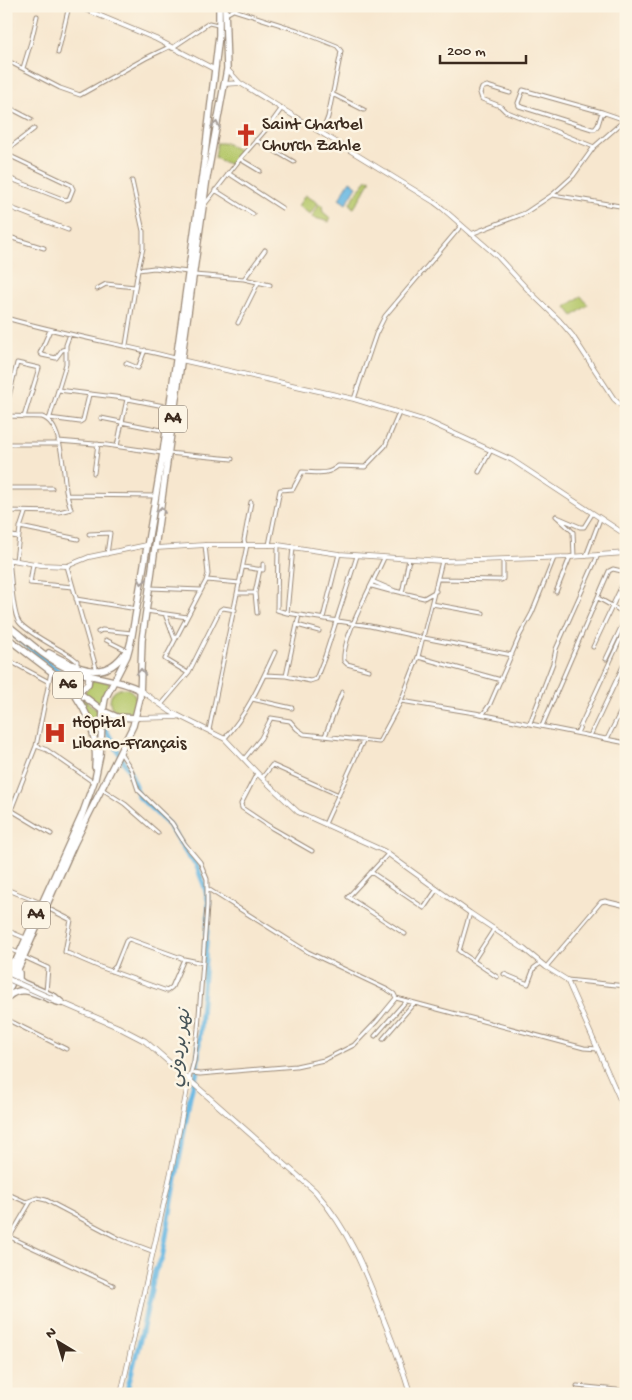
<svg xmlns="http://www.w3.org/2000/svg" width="632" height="1400" font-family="'Gochi Hand','Playpen Sans Arabic',sans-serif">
<rect width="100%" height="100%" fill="#fcf5e5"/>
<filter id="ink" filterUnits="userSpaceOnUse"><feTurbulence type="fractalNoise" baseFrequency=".02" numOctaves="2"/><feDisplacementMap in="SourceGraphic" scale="10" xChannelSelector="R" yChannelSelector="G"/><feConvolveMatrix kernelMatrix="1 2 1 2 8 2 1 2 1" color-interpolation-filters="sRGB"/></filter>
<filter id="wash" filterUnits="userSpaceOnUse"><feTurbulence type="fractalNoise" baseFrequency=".0096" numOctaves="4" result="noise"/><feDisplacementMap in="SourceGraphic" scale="20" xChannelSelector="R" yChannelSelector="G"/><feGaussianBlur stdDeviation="1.12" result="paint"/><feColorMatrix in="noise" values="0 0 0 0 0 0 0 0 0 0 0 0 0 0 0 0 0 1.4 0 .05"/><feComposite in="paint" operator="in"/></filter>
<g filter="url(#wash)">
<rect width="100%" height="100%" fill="#f7e7cf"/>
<path fill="#b5c86b" stroke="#787944" d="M217 143H226L240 151 231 165 215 158Z
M370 179V182L354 208 352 207 350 203 361 187H362L366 180Z
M305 195 318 203 310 214 298 206Z
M319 204 322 205 323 212 330 218 329 222 312 217Z
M581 296 588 305 573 316 566 307Z
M92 678 110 683 103 696 101 707 84 693 91 684Z
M110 701a13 13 0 1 1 26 0a13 13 0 1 1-26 0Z
M77 694 100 712 99 756 95 727Z"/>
<path fill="#68b8e3" stroke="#527180" d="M350 181 357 186 346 204 339 199Z"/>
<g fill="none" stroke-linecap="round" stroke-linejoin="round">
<path stroke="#68b8e3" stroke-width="5" d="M6 629 80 688
M106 730 131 774 139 797 168 824 188 856 196 864 204 885 209 903 197 1072 190 1096 165 1242 162 1258 155 1271 142 1332 126 1394"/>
</g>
</g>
<g filter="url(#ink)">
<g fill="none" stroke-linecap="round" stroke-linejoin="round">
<defs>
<path id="minor" d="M234 10 297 30 337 46 341 51 340 57 328 117 322 133
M226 14 240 6
M172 48 209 23 218 25
M58 53 69 6
M6 60 60 88 80 95 146 58 169 47
M23 68 31 42 37 16
M523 90 602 112 598 125 595 129H592L519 106 518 103Z
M510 93 487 86 482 88 480 93 482 99 500 106 505 111 594 147
M332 94 364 110
M6 106 31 119
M602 112 625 120
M256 140 294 162
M6 152 12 146 34 129
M6 154 71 185 73 189 69 199 65 200 6 177
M240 159 260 171
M228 173 282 208
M132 181 143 231V248L138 270
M215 190 253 214
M553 195 626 207
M205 204 240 159 269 126 282 108
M6 206 68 230
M471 234 525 213 552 195 573 176 594 147 626 119
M6 236 44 248
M194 275 244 279 270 285
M244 279 265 250
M97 289 106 284 135 287
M6 318C62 334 119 344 175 358
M238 323 258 283
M50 330 40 353 42 355 56 358 62 350 66 349
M126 345 138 270 154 268 188 272
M126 363 138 368 145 350
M58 390 123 398 169 407
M354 399 376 334 385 316 461 226
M6 409 17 363 39 368 24 417
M6 416 42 417C63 423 63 472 66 490 67 496 69 503 71 509L59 512 6 511
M49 418 80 422 83 420 89 395
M101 418 166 431
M49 420 66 364V345L70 334
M58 441 107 445 162 453
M6 444H59
M117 446 127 399
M168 453 232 459
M479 472 491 450
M94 473 98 444
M6 488H52
M67 495 156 496
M556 516 573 532 574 557
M557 517 580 527H584L592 514
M20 527 78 539
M89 534 110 533 107 554
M6 535 18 537
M245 544 244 540 251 502
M269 545 280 490 293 489 302 472C316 472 327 476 338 466L365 467 385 446 399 413
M278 545 277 610 287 613
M293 547 287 613 370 626 424 638 512 655
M586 556 600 519
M9 559C11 573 12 612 19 622 27 633 60 649 72 657L77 661V666
M16 560 20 528 25 513
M33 564 30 583 73 587
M67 566 97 671
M243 567 263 570V564
M439 579 501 580 503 579V560
M207 580 240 583
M374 582 395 591 424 598 436 591
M372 586 390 591H395
M150 588 201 590
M556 592 570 557
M238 593H255
M402 593 409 559
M617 596 626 600
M598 598 626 614
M76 599 137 609
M432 604 483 613
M146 611 187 617
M257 613 255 593 260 569
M165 614 175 640 165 659 188 673
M323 618 339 554
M297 625 319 631
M98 632 102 630 132 633
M106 640 126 650
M175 640 206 581 208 574 205 545
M593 647 626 577
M418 657 501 680
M6 659 49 682
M606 659 626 617
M369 670 347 664 344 661C341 639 374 581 384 558
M265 675 286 676 310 681 316 679 325 656 357 556
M286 676 299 615
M252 699 292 708
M401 701 475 713 626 743
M161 705 189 672 220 610 223 608 235 610
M483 714 490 704 520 635 532 613 554 558
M530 723 553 663 556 649 598 555
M542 726 609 571 613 569 626 572
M209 730 247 545
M577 733 626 627
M325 736 342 692
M590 736 626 660
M225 738C247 714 261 682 275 652
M607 739 626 701
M36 746 47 750 93 782
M120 752 131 769 138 790 172 823 185 844 200 862 207 879V906L198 1029 194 1061 189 1079
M244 759 261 738 271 718 290 721 297 729 304 734 379 742 401 701 418 657 442 561
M257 773 241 804 242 808 272 828 312 851
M262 778 272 765 339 795
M102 789 125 804 158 833
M6 807 51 834
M6 823 36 746 51 672
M325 824 363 741
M388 854 348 897 405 934
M371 872 424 908 437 889
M6 889 41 903
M208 889 308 952 388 990 394 994 396 998 584 1048 598 1049
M45 907 71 920 65 952 100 967 167 991 172 987 184 959
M470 913 459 951 497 977
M6 930 25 938
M6 948 19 953
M24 957 48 968 46 992
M474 960 494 929
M546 967 601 902 605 901 626 906
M111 971 116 966 126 941 129 939 184 959 203 963
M504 974 528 984 534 968 541 963
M567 980 626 986
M6 1019 66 1049
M375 1036 406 1001
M383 1039 414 1003
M192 1073 200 1074 296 1066 324 1060 354 1045 377 1021 396 998
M6 1193 26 1202 37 1198 46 1200 120 1239 152 1251
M31 1201 11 1235 12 1238 113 1285
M6 1245 11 1237
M577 1386 626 1391
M6 1390 14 1394"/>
<path id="tertiary" d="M77 6 156 39 214 69
M227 69 240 83 434 202 442 208 497 256 529 291 559 320 572 335 614 399 626 410
M224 84 240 83
M181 360 354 399 429 422 512 460 626 535
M156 548 205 545H278L339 554 442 561 570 557 626 553
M6 559 41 565 67 566 89 557 147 545
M140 690 171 712 225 739 262 778 298 812 384 851 470 913 524 949 546 967 567 980 626 1113
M136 718 177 717
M121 1394 172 1167 189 1079"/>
<path id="secondary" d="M6 19 9 6
M60 1002 118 1027 145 1041 315 1191C350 1232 364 1268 383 1318 393 1343 403 1368 410 1394"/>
<path id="trunk" d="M6 624C25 638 48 661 69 669 92 679 118 678 140 690
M6 637 103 711 117 717 136 718
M49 653C77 668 105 684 126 651
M70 688C89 713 98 736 95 767
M79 692 88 684 89 676
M6 969 13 961
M19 973V980L23 983 55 997 62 1003
M6 983 82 815 95 779 100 755 103 711 105 699 127 656 131 641 163 453 204 162 219 35V6
M6 996 74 844 133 726 140 698 142 640 207 178 227 69 225 6
M8 997C24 981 43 1000 62 1003"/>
</defs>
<use href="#minor" stroke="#998876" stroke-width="5"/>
<use href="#tertiary" stroke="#998876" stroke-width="5.5"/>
<use href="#secondary" stroke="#998876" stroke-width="6"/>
<use href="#trunk" stroke="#998876" stroke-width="8"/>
<use href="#minor" stroke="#fff" stroke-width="3"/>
<use href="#tertiary" stroke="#fff" stroke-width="4"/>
<use href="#secondary" stroke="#fff" stroke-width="4.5"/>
<use href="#trunk" stroke="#fff" stroke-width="5.5"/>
<defs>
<path id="secondary-bridge" d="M6 978 53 999"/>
</defs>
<use href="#secondary-bridge" stroke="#998876" stroke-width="6" stroke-linecap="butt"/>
<use href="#secondary-bridge" stroke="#fff" stroke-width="4.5"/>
</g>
<defs><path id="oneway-chevron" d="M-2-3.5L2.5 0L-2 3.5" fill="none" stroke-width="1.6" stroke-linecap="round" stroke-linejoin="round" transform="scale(1.25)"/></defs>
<g stroke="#a79f9a">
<use href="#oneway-chevron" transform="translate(216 125) rotate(-79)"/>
<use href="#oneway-chevron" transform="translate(161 510) rotate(-83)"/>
<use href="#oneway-chevron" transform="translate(142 581) rotate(100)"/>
<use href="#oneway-chevron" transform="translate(141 672) rotate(-89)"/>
</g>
</g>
<defs>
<symbol id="church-bare" viewBox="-9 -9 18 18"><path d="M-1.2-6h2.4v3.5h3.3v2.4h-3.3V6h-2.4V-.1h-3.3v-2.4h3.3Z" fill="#c8321e" stroke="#fcf5e5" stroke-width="2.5" paint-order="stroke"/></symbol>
<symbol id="hospital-bare" viewBox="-9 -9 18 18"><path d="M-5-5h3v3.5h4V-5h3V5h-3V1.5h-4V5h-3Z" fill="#c8321e" stroke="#fcf5e5" stroke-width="2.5" paint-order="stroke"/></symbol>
</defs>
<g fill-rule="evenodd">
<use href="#church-bare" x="230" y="119" width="32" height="32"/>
<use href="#hospital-bare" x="39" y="717" width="32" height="32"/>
</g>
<g text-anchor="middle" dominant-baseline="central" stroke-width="5" stroke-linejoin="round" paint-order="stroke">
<g fill="#fcf5e5" stroke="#75675a" stroke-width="1">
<rect x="159" y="405.5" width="28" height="27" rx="4"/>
<rect x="53" y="671.5" width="30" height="27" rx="4"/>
<rect x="22" y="901.5" width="28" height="27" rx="4"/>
</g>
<g font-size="16" font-weight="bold" fill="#3b2a1e">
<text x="173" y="419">A4</text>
<text x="68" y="685">A6</text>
<text x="36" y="915">A4</text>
</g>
<g font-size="18" fill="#3b2a1e" stroke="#fcf5e5" text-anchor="start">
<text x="262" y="125">Saint Charbel<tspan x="262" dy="21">Church Zahle</tspan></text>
<text x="72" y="723">Hôpital<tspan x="72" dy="21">Libano-Français</tspan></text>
</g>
<g font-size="19" font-style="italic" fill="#485559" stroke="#fcf5e5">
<text transform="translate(181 1048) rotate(-82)">نهر بردوني</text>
</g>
</g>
<rect width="632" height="1400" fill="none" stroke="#fcf5e5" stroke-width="25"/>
<g transform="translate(58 1342) rotate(322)" stroke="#fcf5e5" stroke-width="4" paint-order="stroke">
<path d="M0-4L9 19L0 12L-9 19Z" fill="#3b2a1e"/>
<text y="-8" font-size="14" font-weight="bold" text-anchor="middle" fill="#3b2a1e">N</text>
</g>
<path d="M440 55v8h86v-8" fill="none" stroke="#3b2a1e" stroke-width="2.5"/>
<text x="447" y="55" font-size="15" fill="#3b2a1e" stroke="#fcf5e5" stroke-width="4" paint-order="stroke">200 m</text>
</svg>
